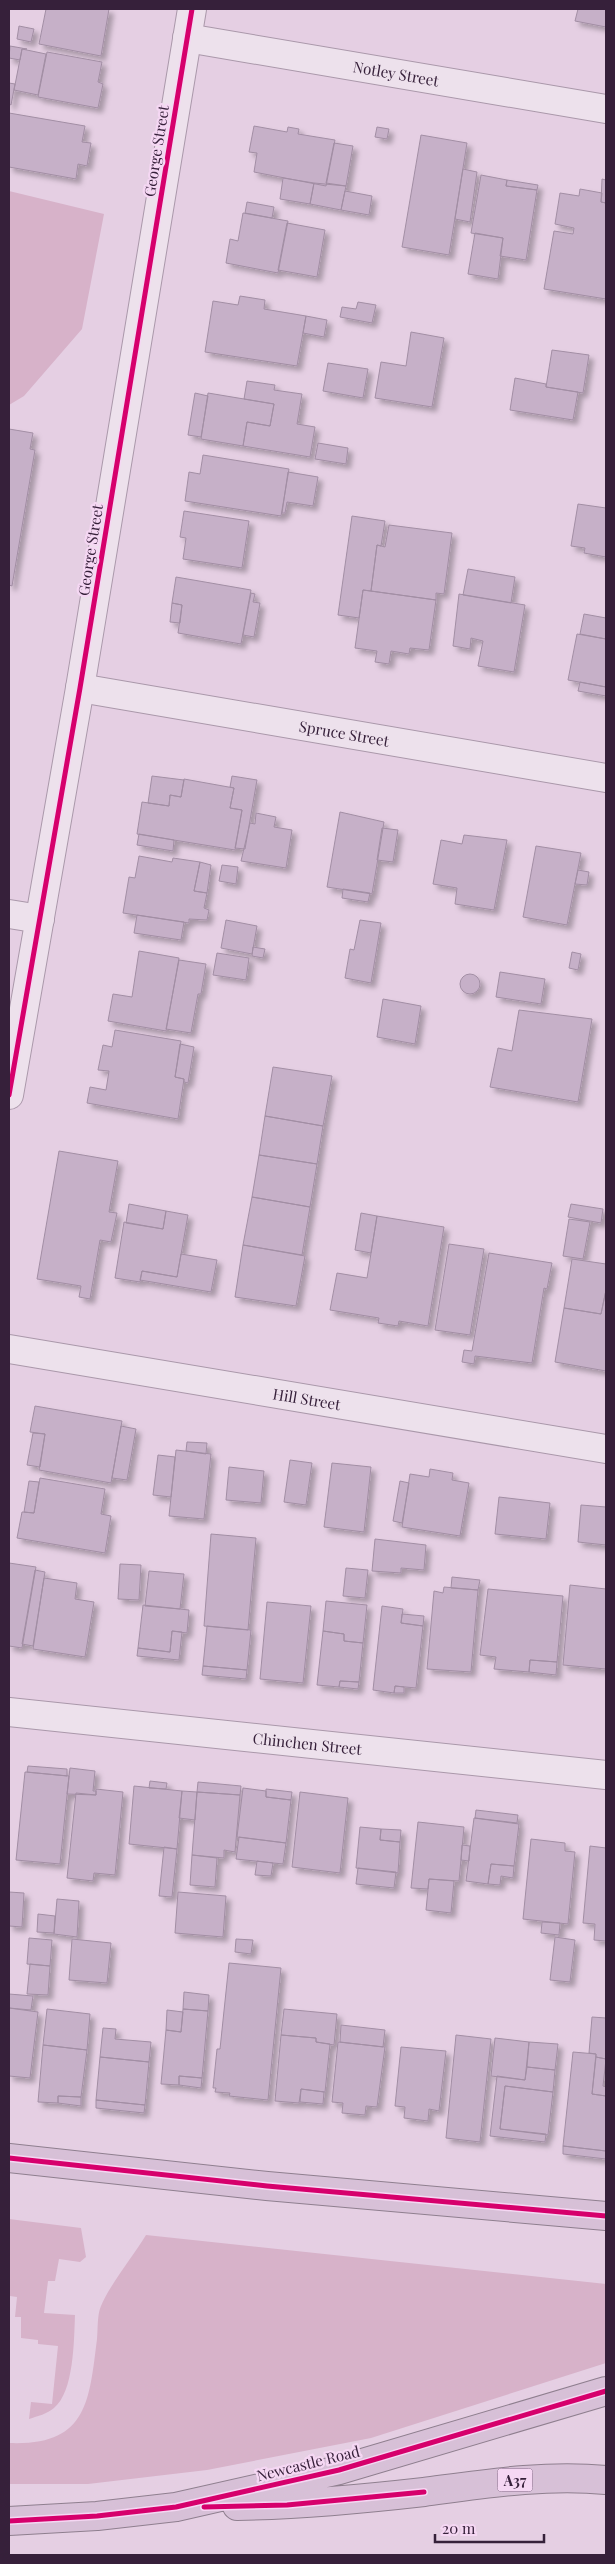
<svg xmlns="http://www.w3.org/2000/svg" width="615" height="2564" font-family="'Playfair Display',serif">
<defs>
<filter id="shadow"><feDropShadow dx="4.5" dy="4.5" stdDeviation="2.5" flood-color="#0004"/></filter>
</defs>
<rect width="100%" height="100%" fill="#e5cfe3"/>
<path fill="#d7b2c9" d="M9 191 104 214 82 329 24 396 9 405Z
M9 2219 81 2228 86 2257 80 2262 59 2259 55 2281H48L44 2313 75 2315C74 2340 74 2392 54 2408 47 2414 38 2416 29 2419L31 2402 52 2404 58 2346 38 2344V2340L21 2338V2317H15L17 2297 10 2296 9 2306Z
M146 2235 606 2284V2363L371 2438 207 2470 88 2484H9V2443C87 2446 89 2403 97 2339 98 2329 97 2315 101 2306 109 2286 134 2255 146 2235Z"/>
<path fill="#c6b0c8" stroke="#a28ea4" filter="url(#shadow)" d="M46 9H109L101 56 39 44Z
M578 9H606V27L575 21Z
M19 26 34 29 31 42 17 39Z
M10 46 27 49H22L20 60 9 58Z
M22 49 46 54 38 95 14 90Z
M47 52 102 62 98 82 103 84 98 108 38 97Z
M9 83 15 84 11 105 9 104Z
M9 113 85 126 82 142 91 143 87 166 78 164 76 179 9 167Z
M254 126 287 132 288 127 299 129 298 134 335 140 326 186 254 172 257 153 249 152Z
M377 127 389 129 387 139 375 137Z
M421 135 467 143 449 255 402 247Z
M334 143 353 146 346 186 326 183Z
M463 169 477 172 470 222 455 219Z
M481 175 507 180 506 186 537 190 526 260 500 256 503 238 471 233Z
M283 178 314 183 310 204 280 199Z
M602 179 606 180V203L601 202Z
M507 180 538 185 537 190 506 186Z
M314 183 346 186 341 210 310 204Z
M580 189 602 193 601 202 606 203V299L544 289 554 231 573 234 574 228 555 224 560 193 579 196Z
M345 191 372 196 369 215 341 210Z
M247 202 274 207 272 218 245 213Z
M243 213 288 221 278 273 226 263 230 239 238 241Z
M287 223 325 230 317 277 278 270Z
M475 233 503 238 498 279 468 274Z
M240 296 265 300 264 309 306 316 297 366 205 352 213 301 238 305Z
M358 302 376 305 372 323 340 317 342 307 356 309Z
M306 316 327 320 324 337 303 333Z
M411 332 444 338 432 407 375 398 381 362 406 366Z
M552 350 589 355 583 393 546 387Z
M328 363 368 369 363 398 323 391Z
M515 378 546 384V387L578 392 573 420 510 410Z
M247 381 275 385 274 390 302 394 297 424 315 427 310 457 243 446 247 422 270 426 274 404 244 399Z
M195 393 208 396 201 437 188 435Z
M208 393 274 404 270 426 247 422 243 446 201 439Z
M9 429 33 433 30 449 35 450 12 586 9 585Z
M318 443 348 448 346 464 315 459Z
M203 455 289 469 281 516 185 501 189 472 200 474Z
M288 472 318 477 313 506 287 502 285 513H282Z
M578 504 606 508V504V557L584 553 585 548 571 546Z
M184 511 249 521 242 568 183 559 186 538 180 537Z
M352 516 385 521 381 546 377 545 371 591 363 590 359 618 338 615Z
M389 525 452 533 444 594 436 593V600L371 591 377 545 385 547Z
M468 569 515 577 511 603 463 595Z
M176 577 251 590 241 644 178 633 182 605 172 603Z
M363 590 436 600 429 650 410 648 409 654 391 651 389 664 375 662 377 651 355 648Z
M251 593 255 594 253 602 260 603 254 637 243 635Z
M459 594 525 605 514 672 478 666 483 641 471 638 470 649 453 646Z
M172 603 182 605 180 623 170 622Z
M584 614 606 618V639L580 634Z
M577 634 606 639V687L568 680Z
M580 682 606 687V696L578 691Z
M152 776 184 780 181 797 170 795 169 806 148 803Z
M232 776 257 780 245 849 235 848 242 810 230 808 234 788 230 787Z
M184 779 234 788 230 808 242 810 235 850 137 834 142 802 169 806 170 795 181 797Z
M340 812 384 822 372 894 327 887Z
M256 813 276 817 274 827 292 830 286 868 241 861 250 823 255 824Z
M382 828 398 830 393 862 377 860Z
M139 834 174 840 173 851 137 845Z
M464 835 507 840 494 910 455 904 457 888 433 884 441 840 462 844Z
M536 846 581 853 567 925 523 917Z
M139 856 172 862 173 858 200 862 194 891 207 893 204 908 209 910 207 920 189 919V923L123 913 129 877 135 878Z
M200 862 211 865 207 893 194 891Z
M222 865 238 867 236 884 219 881Z
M578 870 589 872 587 885 575 884Z
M343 889 370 893 368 902 342 898Z
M137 915 184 922 181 940 134 933Z
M226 920 257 926 252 954 221 948Z
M360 920 381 923 371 983 345 978 350 949 354 950Z
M253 947 265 949 263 958 252 956Z
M139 951 179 958 166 1031 108 1021 113 994 132 997Z
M572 952 581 954 578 970 569 968Z
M217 953 249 958 246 980 213 975Z
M179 960 206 964 201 994H198L191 1033 166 1029Z
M500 972 545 979 541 1004 496 997Z
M460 984a10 10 0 1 1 20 0a10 10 0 1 1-20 0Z
M383 999 421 1006 415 1044 377 1037Z
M519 1010 592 1019 578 1102 490 1087 498 1048 512 1051Z
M115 1030 181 1041 175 1077 184 1079 178 1119 87 1103 90 1087 106 1090 109 1071 98 1070 103 1045 112 1047Z
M180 1044 194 1047 188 1083 184 1082V1079L175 1077Z
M273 1067 332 1076 323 1126 265 1116Z
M265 1116 323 1126 317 1164 259 1155Z
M59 1151 118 1161 109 1212 117 1213 111 1242 100 1240 90 1299 79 1297 81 1286 37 1279Z
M259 1155 317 1164 310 1207 252 1197Z
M252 1197 310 1207 302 1255 243 1245Z
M129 1204 166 1211 163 1229 126 1223Z
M571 1204 603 1209 601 1223 568 1217Z
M166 1211 188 1215 177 1277 142 1271 140 1282 115 1278 124 1222 163 1229Z
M361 1213 377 1216 371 1253 355 1250Z
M377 1216 444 1227 428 1326 399 1321 398 1326 378 1323 379 1318 330 1310 337 1273 367 1278Z
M569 1219 590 1222 583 1259 563 1256Z
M449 1244 484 1249 470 1335 435 1330Z
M243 1245 305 1256 296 1306 235 1297Z
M489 1253 552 1263 547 1289 544 1288 532 1363 475 1356 474 1364 462 1362 464 1350 472 1351Z
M181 1254 217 1260 211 1292 140 1280 142 1271 177 1277Z
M572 1259 606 1264V1290L601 1314 564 1308Z
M606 1290V1371L555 1362 564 1308 601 1314Z
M35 1406 122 1421 111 1483 39 1470 45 1434 30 1432Z
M121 1426 136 1429 127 1480 112 1478Z
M33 1433 45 1434 40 1467 27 1465Z
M187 1442 207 1443 206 1454 186 1451Z
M176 1450 211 1454 204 1519 169 1516Z
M158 1455 175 1457 171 1497 153 1495Z
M290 1460 312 1463 306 1505 284 1502Z
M332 1463 371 1467 364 1532 324 1527Z
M229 1467 264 1471 261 1503 226 1500Z
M430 1469 453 1473 452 1480 469 1483 460 1536 402 1527 410 1474 429 1477Z
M40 1478 105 1489 101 1514 111 1516 105 1553 17 1538 22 1512 34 1513Z
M29 1481 39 1482 34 1513 24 1512Z
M400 1481 409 1483 402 1523 393 1521Z
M499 1497 550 1503 546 1539 495 1534Z
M581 1505 606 1507V1545L578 1542Z
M211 1534 256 1538 248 1630 204 1626Z
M375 1539 426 1545 424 1570 401 1568V1573L372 1571Z
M9 1563 36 1567 22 1648 9 1646Z
M120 1564 141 1565 139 1600 118 1599Z
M346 1568 368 1570 365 1598 343 1596Z
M35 1570 45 1572 33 1646 22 1644Z
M149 1571 184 1574 180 1609 145 1606Z
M452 1577 480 1580 478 1590 451 1588Z
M44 1578 77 1583 75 1599 94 1602 85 1657 33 1649Z
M570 1585 606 1589V1669L563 1665Z
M444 1587 478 1590 471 1672 427 1669 434 1591 443 1593Z
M488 1589 563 1596 557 1662 530 1660 529 1672 494 1669 496 1657 480 1655Z
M326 1601 367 1605 363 1643 344 1641V1634L323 1631Z
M267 1602 311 1606 303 1683 260 1679Z
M143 1605 189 1610 187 1633 172 1631 170 1652 138 1648Z
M382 1606 403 1609 401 1623 423 1626 416 1688 395 1686 394 1693 373 1690Z
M402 1614 424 1616 423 1626 401 1623Z
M207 1626 251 1630 247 1670 203 1666Z
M172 1631 182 1632 179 1660 137 1656 138 1648 170 1652Z
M323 1631 344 1634V1641L363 1643 359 1682 340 1681 339 1687 317 1685Z
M530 1660 557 1662 556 1675 529 1672Z
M203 1666 247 1670 246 1679 202 1675Z
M340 1681 359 1682 358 1689 339 1687Z
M395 1686 404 1687V1693H394Z
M28 1766 67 1769V1776L27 1772Z
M70 1768 95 1771 93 1791H96V1795L67 1794Z
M25 1772 69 1776 60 1864 16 1860Z
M150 1781 167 1783 166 1789 149 1788Z
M198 1782 241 1786 240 1795 197 1792Z
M134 1786 182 1791 177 1849 129 1844Z
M243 1788 266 1791V1797L291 1800 286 1843 237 1837Z
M96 1789 123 1792 115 1875 94 1873 93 1881 67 1878 76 1793 96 1795Z
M266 1789 292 1792 291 1800 266 1797Z
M182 1791 197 1792 195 1820 179 1818Z
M197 1792 240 1795 235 1852 224 1850V1858L192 1855Z
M300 1792 348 1798 340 1873 292 1867Z
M476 1810 518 1815 517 1823 475 1818Z
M474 1818 519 1824 514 1866 491 1864 488 1884 466 1881Z
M418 1822 464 1827 459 1881 429 1879 428 1889 411 1888Z
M360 1827 381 1829 380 1840 400 1842 398 1873 356 1868Z
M381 1829 401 1830 400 1842 380 1840Z
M239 1837 286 1843 283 1864 236 1859Z
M531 1839 565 1843V1851L575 1852 568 1924 523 1919Z
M462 1845 470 1846 469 1861 461 1860Z
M590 1846 606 1848V1941L594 1940 595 1924 583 1923Z
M164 1847 177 1849 172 1897 159 1896Z
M192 1855 217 1858 215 1887 190 1885Z
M257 1861 273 1863 271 1876 255 1875Z
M491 1864 514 1866 513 1878 501 1876 500 1885 488 1884Z
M358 1868 396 1872 394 1888 356 1884Z
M429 1879 454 1881 451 1913 426 1910Z
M9 1892 24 1893 22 1927 9 1926Z
M178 1892 226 1896 223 1937 175 1933Z
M57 1899 79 1901 77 1937 54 1934Z
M38 1914 55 1916 54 1933 37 1932Z
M542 1922 560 1923 559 1935 541 1933Z
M555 1937 575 1940 570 1982 550 1980Z
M29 1938 52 1940 50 1966 27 1964Z
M72 1939 111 1943 107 1983 69 1980Z
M236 1939 253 1940 251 1954 235 1952Z
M229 1963 281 1968 268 2100 229 2096 230 2093 215 2092 216 2088H213L217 2049H220Z
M30 1964 50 1966 48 1995 27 1994Z
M184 1992 209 1995 208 2011 183 2009Z
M9 1994 33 1996 31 2010 9 2008Z
M9 2008 38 2012 30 2078 9 2076Z
M47 2009 90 2014 87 2050 43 2045Z
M183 2009 208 2011 202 2078 179 2076V2085L161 2084 166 2030 181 2032Z
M284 2009 337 2014 334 2045 316 2042V2038L281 2035Z
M167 2010 183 2012 181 2032 166 2030Z
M592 2017 606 2018V2059L596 2057V2054L589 2053Z
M341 2025 385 2030 383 2047 340 2042Z
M103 2028 116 2029 115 2039 151 2042 149 2062 100 2057Z
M281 2035 316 2038V2042L330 2044 325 2092 301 2089 299 2103 275 2101Z
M456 2035 491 2039 480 2142 446 2138Z
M495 2038 529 2042 525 2080 491 2076Z
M338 2042 385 2047 377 2107 366 2106 365 2115 342 2113 343 2103 332 2102Z
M529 2042 558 2044 555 2070 527 2067Z
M43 2045 87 2050 81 2097 58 2096V2103L38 2102Z
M401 2047 446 2051 439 2111 429 2109 428 2121 404 2118 405 2107 395 2106Z
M573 2052 596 2054 592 2094 606 2096V2151L563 2146Z
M100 2057 149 2062 145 2105 96 2100Z
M596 2057 606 2059 603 2086 606 2087V2096L592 2094Z
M527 2067 555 2070 553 2092 505 2086 500 2129 546 2134 545 2142 490 2136 497 2076 525 2080Z
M179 2076 202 2078 201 2088 179 2085Z
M505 2086 553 2092 548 2135 500 2129Z
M301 2089 324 2092 323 2104 300 2102Z
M58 2096 81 2097V2106L58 2103Z
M96 2100 145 2105 144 2113 96 2108Z
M563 2146 606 2151V2159L563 2154Z"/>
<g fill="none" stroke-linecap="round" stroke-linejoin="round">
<defs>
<g id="street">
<path id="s1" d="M187 38 606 109"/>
<path id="s2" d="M80 688 606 778"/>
<path d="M9 914 40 919"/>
<path d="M9 1095 80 688 192 9"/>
<path id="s3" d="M9 1349 606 1449"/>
<path id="s4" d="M9 1712 606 1775"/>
</g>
<path id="highway" d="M9 2158 267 2186 606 2216
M237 2506C299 2505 362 2499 424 2492 484 2484 545 2474 606 2480
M9 2521 97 2516 176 2507 339 2470 606 2391"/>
</defs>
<use href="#street" stroke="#aa98aa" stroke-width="30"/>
<use href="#highway" stroke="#8f7f8f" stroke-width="30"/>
<use href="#street" stroke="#ede1ec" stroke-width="28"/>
<use href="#highway" stroke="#d7c0d7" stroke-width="28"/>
<defs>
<path id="cycleway" d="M9 1095 80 688 192 9
M9 2158 267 2186 606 2216
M204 2507 287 2505 424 2492
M9 2521 97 2516 176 2507 339 2470 606 2391"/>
</defs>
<use href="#cycleway" stroke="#f5d7f3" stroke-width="8"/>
<use href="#cycleway" stroke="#d6006c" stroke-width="5"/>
</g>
<g text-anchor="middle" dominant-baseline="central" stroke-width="4.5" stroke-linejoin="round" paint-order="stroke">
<rect fill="#f5d7f3" stroke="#6f5772" stroke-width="1" x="497.5" y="2468.5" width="35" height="23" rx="4"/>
<g font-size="14" font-weight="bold" fill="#36203a">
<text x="515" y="2480">A37</text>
</g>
<g font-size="15" fill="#36203a" stroke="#f5d7f3">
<text stroke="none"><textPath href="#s1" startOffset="212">Notley Street</textPath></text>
<text transform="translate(156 151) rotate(-81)">George Street</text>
<text transform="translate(90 550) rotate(-81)">George Street</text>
<text stroke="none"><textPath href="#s2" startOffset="268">Spruce Street</textPath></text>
<text stroke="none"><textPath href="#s3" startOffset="302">Hill Street</textPath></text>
<text stroke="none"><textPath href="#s4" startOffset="300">Chinchen Street</textPath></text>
<text transform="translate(308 2463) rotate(-14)">Newcastle Road</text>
</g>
</g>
<rect width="615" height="2564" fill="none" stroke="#36203a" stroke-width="20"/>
<path d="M435 2534v8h109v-8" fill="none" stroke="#36203a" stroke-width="2.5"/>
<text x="442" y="2534" font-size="15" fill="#36203a" stroke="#f5d7f3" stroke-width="4" paint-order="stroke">20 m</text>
</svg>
